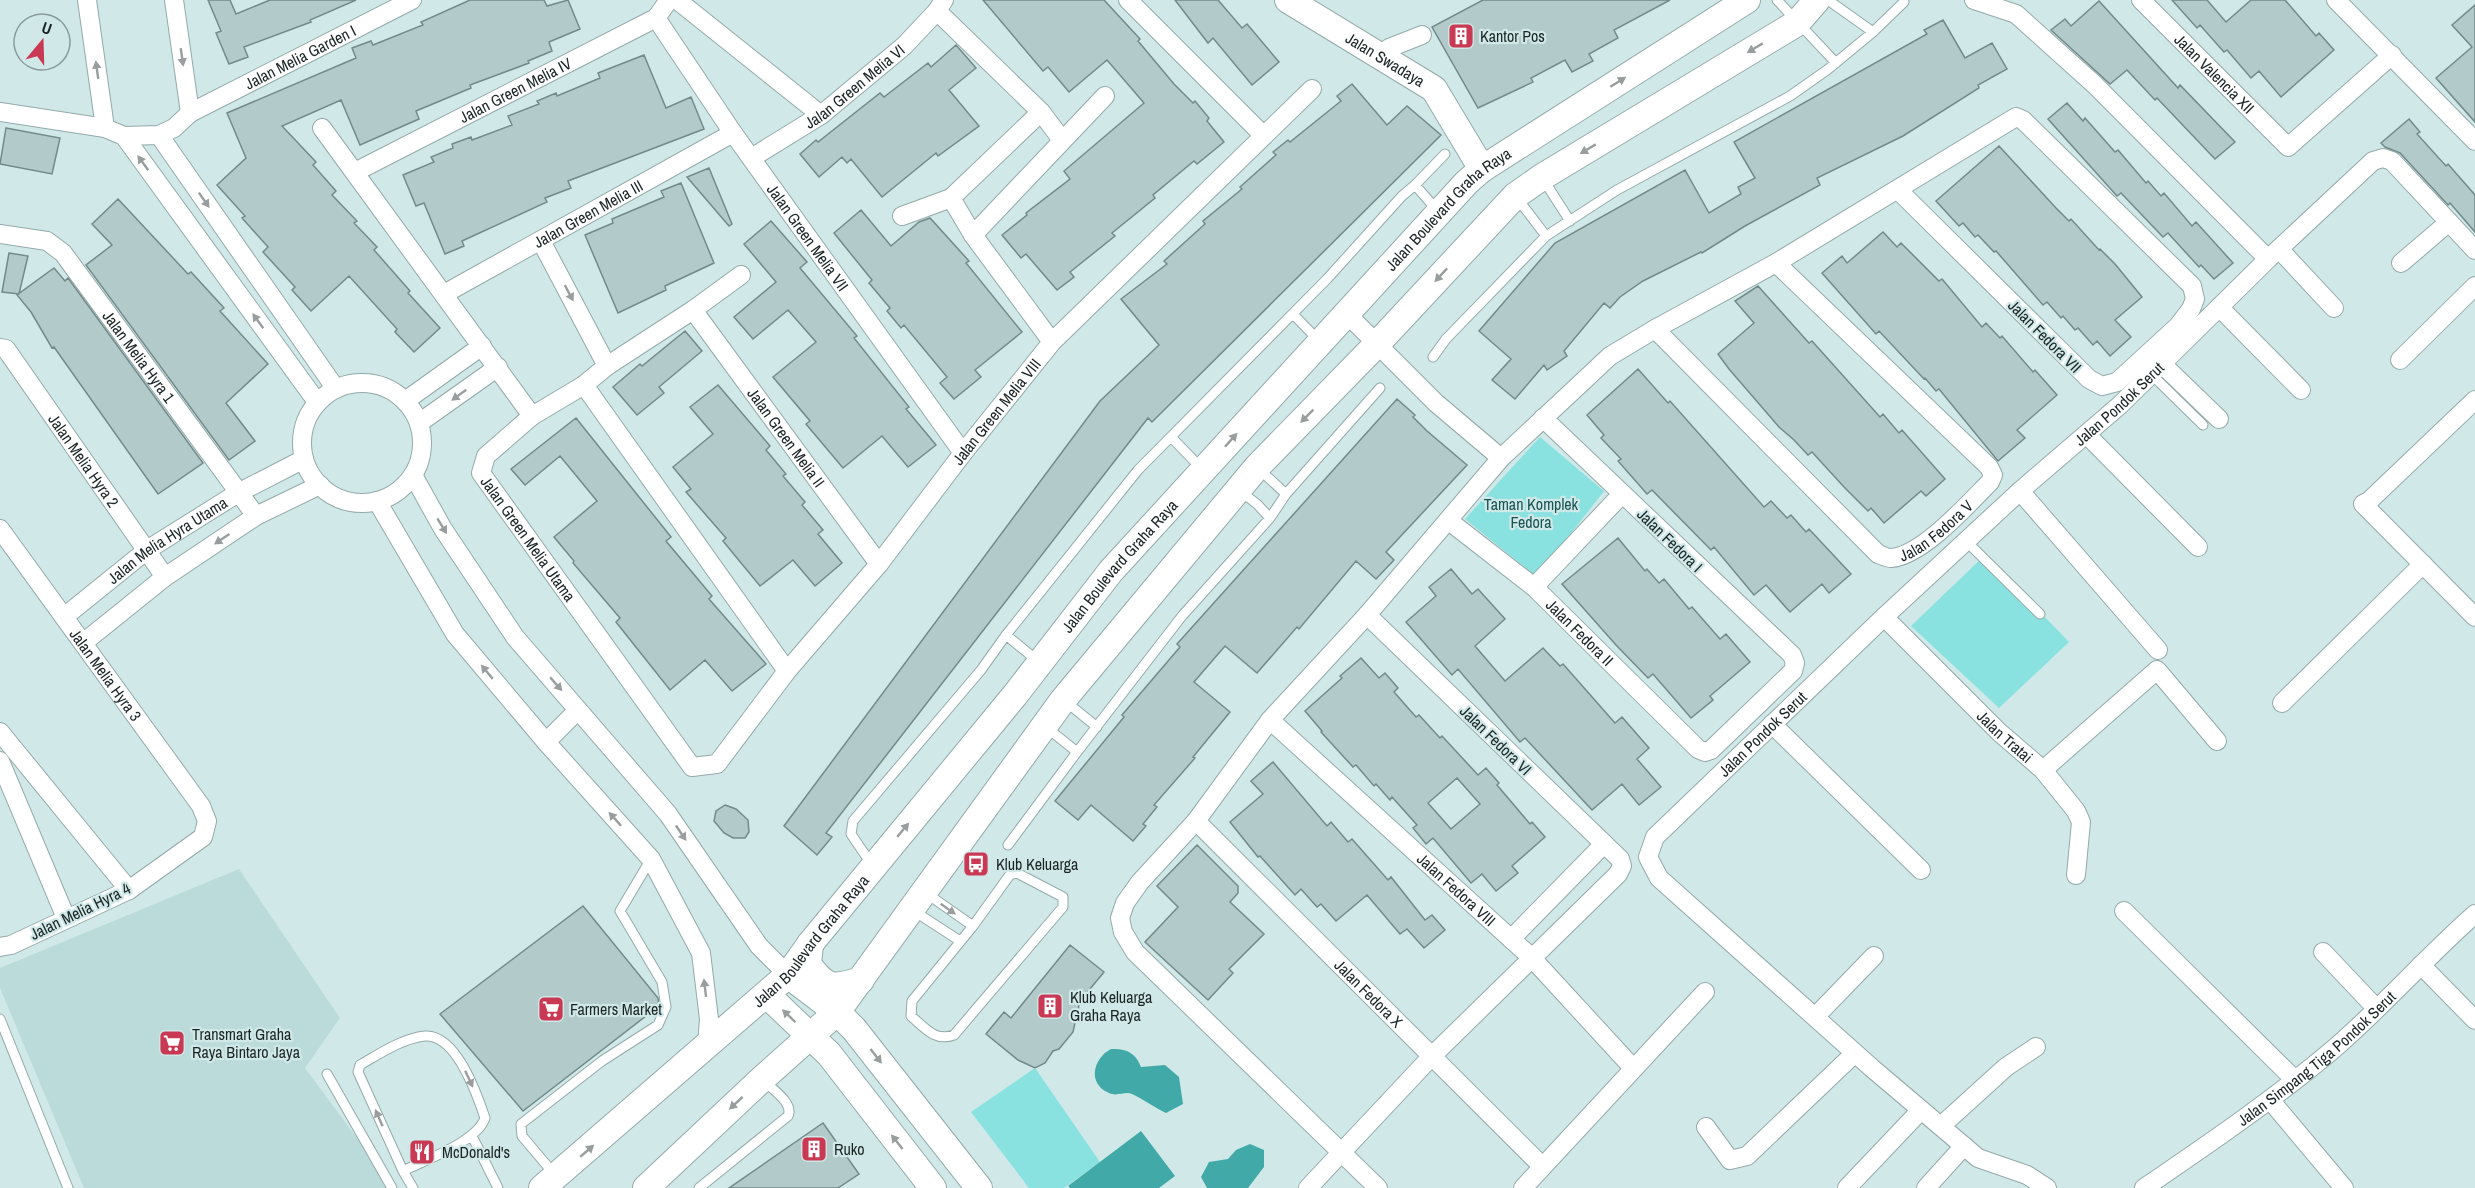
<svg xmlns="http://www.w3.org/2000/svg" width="2475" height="1188" font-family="'Archivo Narrow',sans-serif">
<rect width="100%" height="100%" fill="#d0e9e8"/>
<path fill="#badbda" d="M239 869 340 1018 305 1068 394 1188H84L0 988V968Z"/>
<path fill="#89e1e0" d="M1540 437 1604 491 1537 577 1465 519Z
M1985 555 2069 642 1999 708 1911 626Z
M1035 1068 1100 1162 1064 1188H1029L971 1112Z"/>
<path fill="#41aaa9" d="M1111 1049C1126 1048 1136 1053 1141 1067L1165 1065 1179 1077 1183 1104 1166 1113C1154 1107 1143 1099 1132 1094 1125 1091 1117 1097 1109 1093 1087 1084 1093 1058 1111 1049Z
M1141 1131 1175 1176 1159 1188H1070L1068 1186Z
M1250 1144 1264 1150V1167L1248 1188H1207L1201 1177 1209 1162 1228 1159 1236 1150Z"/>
<path fill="#b2cac9" stroke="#748a8a" stroke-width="1.5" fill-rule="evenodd" d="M208 0H230L236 14 270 0H356L310 20 311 22 244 47 248 57 229 64 216 33 221 31Z
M470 0H544L547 6 568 0 580 29 549 42 552 51 528 61 529 63 470 85 471 88 416 111 419 119 360 145 341 100 282 126 316 162 313 165 336 191 332 195 357 221 354 223 377 247 374 250 410 291 408 293 440 328 414 352 395 332 397 329 349 276 311 311 292 290 295 287 263 252 268 247 242 218 245 216 217 185 246 158 227 113 356 58 352 48 371 41 373 45 423 25 421 22Z
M983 0H1104L1140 39 1138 41 1174 84 1193 103 1195 101 1209 118 1207 121 1224 142 1197 164 1194 161 1153 195 1155 198 1112 233 1115 236 1070 272 1074 277 1057 290 1026 254 1021 258 1002 235 1027 215 1026 213 1070 179 1064 171 1144 103 1107 60 1069 92 1048 67 1043 71Z
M1175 0H1218L1242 28 1247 24 1279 62 1252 85 1213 38 1208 43Z
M1483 0H1670L1614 30 1618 38 1589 54 1593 61 1572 72 1565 60 1531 78 1533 82 1478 108 1432 27Z
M2172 0H2207L2226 22 2251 0H2285L2316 36 2319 33 2334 50 2281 97 2259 71 2251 78 2227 50 2224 52 2200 25 2197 28Z
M2099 1 2178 88 2180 85 2235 142 2215 159 2157 98 2155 100 2127 70 2110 84 2051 30 2065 19 2071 26Z
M2475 5V122L2436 78 2472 47 2452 25Z
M1943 20 1965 58 1992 43 2007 69 1978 85 1979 88 1903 136 1817 178 1820 185 1745 226 1702 253 1701 252 1643 281 1620 297 1610 308 1604 303 1564 351 1567 356 1547 370 1544 365 1515 399 1492 380 1511 359 1479 331 1555 243 1685 170 1709 213 1741 194 1738 187 1755 178 1734 142 1927 34 1924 30Z
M956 45 976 68 949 90 979 126 938 156 936 153 882 197 851 159 847 163 842 157 819 177 800 154 816 140 818 142 880 93 884 97 928 63 931 67Z
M644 55 666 108 691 97 704 129 568 181 571 188 545 198 547 202 462 241 464 246 445 254 424 203 416 206 403 175 434 162 431 157 453 148 452 144 471 137 472 140 512 125 508 116 539 104 537 101 556 93 557 96 600 78 598 73Z
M1352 84 1387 125 1407 106 1441 135 1152 422 1148 418 826 833 832 837 817 855 784 826 1100 401 1159 345 1121 299 1167 264 1164 261 1205 224 1203 221 1242 189 1240 187 1276 155 1273 152 1288 140 1290 142 1341 101 1337 96Z
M2067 103 2083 121 2085 118 2115 152 2118 150 2146 183 2148 181 2161 196 2164 193 2192 226 2196 222 2233 263 2214 279 2201 265 2199 267 2168 233 2163 237 2121 193 2117 196 2048 119Z
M2409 119 2420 132 2417 134 2446 166 2448 164 2475 195V232L2450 203 2448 205 2400 153 2385 147 2381 143Z
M6 128 60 138 52 174 0 164Z
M1999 146 2056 208 2069 221 2071 219 2099 250 2100 249 2115 264 2142 297 2115 320 2131 337 2110 356 2097 341 2093 345 2078 328 2075 330 2063 316 2061 318 2047 302 2043 305 1996 251 1994 252 1978 235 1975 237 1963 223 1959 226 1936 201Z
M709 168 732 224 729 226 687 177Z
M681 183 714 263 665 286 666 290 618 313 585 235 613 223 612 219 664 197 661 191Z
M118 199 188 274 191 272 224 308 220 311 268 364 226 403 255 441 229 460 86 265 112 245 92 224Z
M861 210 891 246 919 222 930 218 969 261 966 263 1022 332 975 370 981 377 954 399 940 383 947 377 904 325 901 328 887 311 890 308 869 283 872 280 834 233Z
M771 221 807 262 800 268 857 336 854 338 909 407 906 409 936 445 908 467 882 436 843 468 806 424 810 421 773 377 816 342 788 310 753 339 734 317 776 282 744 244Z
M1883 232 1897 247 1901 243 1939 281 1942 279 1982 327 1986 323 2000 338 2002 336 2033 372 2035 370 2057 395 2017 430 2025 438 1998 461 1939 389 1936 391 1925 378 1924 379 1879 331 1876 334 1822 273 1842 256 1847 263Z
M9 253 28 256 19 294 2 292Z
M54 268 65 281 68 278 203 463 158 494 54 347 52 348 31 312 17 295Z
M1758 286 1809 343 1812 341 1880 417 1883 414 1899 433 1902 430 1945 479 1926 496 1921 491 1884 523 1871 508 1868 511 1844 487 1812 452 1808 455 1794 440 1779 427 1729 369 1718 354 1754 323 1735 301Z
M685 331 702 351 659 387 664 393 637 415 613 387 640 364 642 366Z
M1638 369 1668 403 1670 401 1764 507 1771 501 1787 518 1791 515 1806 532 1809 529 1851 574 1829 593 1822 584 1790 612 1766 585 1754 595 1714 547 1711 550 1652 490 1647 494 1618 461 1621 459 1601 438 1604 435 1587 415Z
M718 385 770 446 766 450 786 474 783 476 805 502 802 505 823 530 818 534 842 563 815 586 793 560 760 586 723 541 726 538 686 492 691 489 673 467 713 434 690 407Z
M1397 399 1415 415 1413 417 1427 431 1467 465 1386 552 1394 560 1376 579 1356 561 1299 629 1297 627 1257 673 1225 646 1194 682 1230 712 1193 757 1195 758 1154 805 1157 807 1143 824 1146 826 1133 841 1091 805 1078 820 1055 801 1124 717 1122 715 1180 647 1177 644Z
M576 418 671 537 666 541 712 596 709 599 766 664 732 691 705 660 670 690 616 622 620 618 573 563 574 561 554 537 597 501 560 456 525 485 511 469Z
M1618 538 1645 571 1647 569 1659 583 1664 579 1689 609 1692 607 1720 639 1726 634 1750 662 1710 696 1713 700 1691 718 1653 674 1648 678 1616 645 1562 584Z
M1451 569 1472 594 1478 589 1505 619 1475 646 1505 681 1543 648 1560 666 1563 664 1615 723 1622 717 1649 748 1637 759 1661 787 1639 805 1622 784 1592 810 1525 738 1520 742 1458 669 1452 675 1406 622 1436 596 1429 587Z
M1361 658 1379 678 1385 673 1398 688 1394 692 1416 717 1419 715 1440 738 1442 736 1478 775 1486 768 1499 783 1497 785 1530 824 1532 822 1545 837 1512 866 1518 873 1496 891 1482 874 1471 883 1433 838 1426 844 1413 828 1417 825 1392 797 1390 800 1376 784 1374 786 1356 765 1353 767 1321 732 1322 731 1305 711 1342 678 1340 676ZM1457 778 1480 804 1451 829 1428 803Z
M1273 762 1327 826 1331 822 1348 842 1352 839 1388 880 1391 877 1425 920 1432 915 1445 930 1424 948 1407 929 1400 934 1367 895 1336 921 1321 904 1317 907 1301 889 1295 895 1260 856 1258 857 1230 822 1263 794 1251 781Z
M725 805 736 809 748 820 749 832 745 838H733L724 833 714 821 716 811Z
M1197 845 1238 886V893L1230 902 1264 934 1229 969 1233 973 1208 1000 1145 942 1178 907 1157 886Z
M583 906 658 998 659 1006 523 1111 440 1014Z
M1070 945 1104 972 1080 1001 1073 1032 1059 1049 1053 1051 1045 1063 1035 1068 1018 1060 986 1034 1004 1012 1011 1018Z
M823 1123 859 1174 838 1188H729Z"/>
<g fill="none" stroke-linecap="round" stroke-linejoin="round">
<defs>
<path id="lane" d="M1777 0 1836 63
M1828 0 1873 32
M1543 179 1570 221
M1415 185 1445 154
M1517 198 1546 236
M1293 314 1320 342
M1433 357 1446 339 1546 236 1617 190 1790 96 1827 70 1873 32 1904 2
M2151 374 2203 425
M1172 438 1202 469
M1259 469 1286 494
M1240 491 1257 504 1270 518
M1966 541 2040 614
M1006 635 1039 662
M1065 701 1097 727
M1046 727 1077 752
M1008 845 1077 752 1182 616 1270 518 1286 494 1380 388
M872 865 851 834 853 821 981 670 1006 635 1138 470 1327 279 1402 196 1415 185 1437 210
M1015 872 1063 897V907L954 1035C935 1042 925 1028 911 1016L912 1001 973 926 1009 876Z
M926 893 973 926
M914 911 960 941
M0 1019 68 1188
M327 1074 392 1188
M472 1136 498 1188
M403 1171C425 1160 477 1142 485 1118 477 1094 456 1034 425 1036 403 1038 379 1054 360 1065L358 1072 403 1171 413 1188
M555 1175 522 1136 521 1124 602 1061 658 1025 666 1007 662 982 620 911 651 859
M699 1188 788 1116C794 1103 772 1089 763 1080"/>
<g id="street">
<path d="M87 0 105 128"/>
<path d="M174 0 190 113"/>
<path d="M677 0 821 115"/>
<path d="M1128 0 1263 135"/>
<path d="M1974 0 2016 14 2095 85 2268 259"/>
<path id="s1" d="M2141 0 2288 147 2392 55"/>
<path d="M2336 0 2475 141"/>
<path d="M937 11 1041 112 1062 140"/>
<path id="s2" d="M656 18 733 133 963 453"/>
<path d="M1382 58 1389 48 1422 35"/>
<path id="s3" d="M0 112 105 128 124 136 159 135 174 128 190 113 412 0"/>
<path d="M322 128 532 416"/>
<path d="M159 135 336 389"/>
<path d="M124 136 317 402"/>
<path id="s4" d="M753 157 821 115 904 46 937 11 944 0"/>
<path id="s5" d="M355 172 656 18 669 0"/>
<path d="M951 198 973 235 1052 342"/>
<path d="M902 216 951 198 1041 112"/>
<path id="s6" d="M0 234 47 241 63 253 256 516"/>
<path d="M973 235 1105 96"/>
<path d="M541 241 607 366"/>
<path d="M2279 249 2334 308"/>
<path d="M2401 263 2449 222"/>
<path id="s7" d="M741 275 693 310 607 366 584 385 532 416 486 456 481 473 692 767 717 764 787 671 879 564 963 453 1052 342 1312 89"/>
<path id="s8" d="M444 294 733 133"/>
<path d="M2219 307 2301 390"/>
<path id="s9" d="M693 310 879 564"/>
<path d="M1348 315 1436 403 1501 458"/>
<path id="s10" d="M1655 329 1878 554C1882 555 1886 558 1891 558 1922 556 1968 504 1990 482L1993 475 1989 467 1776 263"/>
<path id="s11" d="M0 348 6 349 165 577"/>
<path d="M2400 360 2475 286"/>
<path d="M2162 364 2219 419"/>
<circle cx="362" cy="443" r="60"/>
<path d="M584 385 787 671"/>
<path d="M2475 400 2369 501 2363 504 2475 617"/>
<path d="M405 401 482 346"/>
<path d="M419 423 498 367"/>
<path d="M2087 435 2198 547"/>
<path d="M413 475 443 529 515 637 668 814 759 946 788 975"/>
<path d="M2020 491 2158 650"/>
<path d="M377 501 455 634 546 742 651 859 701 953 709 1019 707 1046"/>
<path id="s12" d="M1449 521 1534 587 1698 749 1705 752 1711 750 1793 671 1795 663 1792 655 1543 418"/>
<path id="s13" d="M0 529 201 806 207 821 203 837 129 890 11 945 0 947"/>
<path d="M1534 587 1622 494"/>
<path id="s14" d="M64 617 147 550 238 493 304 459"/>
<path id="s15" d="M1884 617 1999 732 2043 770 2076 811 2081 822 2076 875"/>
<path d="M83 643 165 577 256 516 320 485"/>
<path d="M2282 703 2423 564"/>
<path id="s16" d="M1270 720 1531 957 1633 1068"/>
<path d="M1772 724 1921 870"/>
<path d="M0 732 129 890"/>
<path d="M546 742 578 710"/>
<path d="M0 761 66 918"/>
<path d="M2043 770 2157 670 2217 741"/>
<path id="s17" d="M1196 821 1542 1166"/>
<path d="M2124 911 2294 1079"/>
<path d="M1511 939 1604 844"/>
<path d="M2323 952 2376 1008"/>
<path d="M2421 965 2475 1020"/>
<path d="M1816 1016 1874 956"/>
<path d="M2271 1101 2344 1188"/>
<path d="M1941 1126 2006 1067 2036 1047"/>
<path d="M1706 1127 1730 1160 1747 1156 1855 1053"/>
<path d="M1308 1188 1432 1056 1618 874 1622 866 1620 859 1367 615"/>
<path d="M1378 1188 1135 952 1123 932 1120 918 1125 903 1140 882 1196 821 1270 720 1367 615 1501 458 1610 356 1655 329 1776 263 2016 117 2023 120 2192 286 2195 299 2191 309 2178 326 2117 382 2102 386 2089 379 1898 190"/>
<path d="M1523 1188 1705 992"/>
<path d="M1847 1188 1921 1110"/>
<path d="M1926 1188 1964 1146"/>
<path id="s18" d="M2047 1188 2027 1175 1978 1158 1873 1069 1659 878 1648 857 1655 837 1884 617 2020 491 2120 405 2268 259 2373 161 2383 158 2392 161 2475 250"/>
<path id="s19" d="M2144 1188C2207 1145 2270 1102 2329 1053 2380 1010 2425 958 2475 914"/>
</g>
<g id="secondary">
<path id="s20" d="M1288 0 1434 89 1482 169"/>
<path d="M810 944 808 964C826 989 833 989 861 980"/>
<path d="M788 975 837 1012 854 1029 979 1188"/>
<path d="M767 995 829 1054 933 1188"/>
<path id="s21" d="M542 1188 788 975 810 944 1015 695 1111 571 1467 182 1482 169 1747 0"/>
<path d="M646 1188 762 1079 837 1012 1063 700 1257 467 1377 344 1515 196 1542 177 1797 23 1817 0"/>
</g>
</defs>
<use href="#lane" stroke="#93aaa9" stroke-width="11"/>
<use href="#street" stroke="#93aaa9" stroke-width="20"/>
<use href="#secondary" stroke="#93aaa9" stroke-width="28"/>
<use href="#lane" stroke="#fff" stroke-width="9"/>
<use href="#street" stroke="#fff" stroke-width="18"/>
<use href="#secondary" stroke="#fff" stroke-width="26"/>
</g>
<defs><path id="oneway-solid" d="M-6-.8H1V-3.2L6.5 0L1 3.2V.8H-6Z" transform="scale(1.5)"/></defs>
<g fill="#999d9d">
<use href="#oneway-solid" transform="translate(1755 48) rotate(149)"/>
<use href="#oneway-solid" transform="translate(182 57) rotate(82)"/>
<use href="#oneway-solid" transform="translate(97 70) rotate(-98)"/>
<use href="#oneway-solid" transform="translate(1618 82) rotate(-32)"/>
<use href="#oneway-solid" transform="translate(1588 149) rotate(149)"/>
<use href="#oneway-solid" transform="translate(143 163) rotate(-126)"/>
<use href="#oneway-solid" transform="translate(204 200) rotate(55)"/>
<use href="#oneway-solid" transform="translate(1441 275) rotate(133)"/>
<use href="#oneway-solid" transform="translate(569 293) rotate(62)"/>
<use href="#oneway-solid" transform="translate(258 321) rotate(-126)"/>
<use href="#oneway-solid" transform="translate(459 395) rotate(144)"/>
<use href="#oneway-solid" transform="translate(1307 416) rotate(135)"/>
<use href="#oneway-solid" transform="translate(1231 440) rotate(-48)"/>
<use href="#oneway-solid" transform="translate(442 526) rotate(59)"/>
<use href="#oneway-solid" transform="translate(222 539) rotate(146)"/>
<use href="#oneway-solid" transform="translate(487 672) rotate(-130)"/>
<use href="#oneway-solid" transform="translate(556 684) rotate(49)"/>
<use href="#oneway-solid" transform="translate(615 819) rotate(-132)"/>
<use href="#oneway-solid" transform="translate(903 830) rotate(-50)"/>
<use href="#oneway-solid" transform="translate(681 833) rotate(56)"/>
<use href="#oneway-solid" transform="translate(948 909) rotate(35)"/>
<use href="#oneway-solid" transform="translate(705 988) rotate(-97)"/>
<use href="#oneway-solid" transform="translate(789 1016) rotate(-136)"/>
<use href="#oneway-solid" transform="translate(876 1056) rotate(52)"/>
<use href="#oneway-solid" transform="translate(469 1079) rotate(65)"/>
<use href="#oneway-solid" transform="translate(736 1103) rotate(137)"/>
<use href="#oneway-solid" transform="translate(379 1118) rotate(-114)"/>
<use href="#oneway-solid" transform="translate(897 1142) rotate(-128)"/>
<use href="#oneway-solid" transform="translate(587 1151) rotate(-41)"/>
</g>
<defs>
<symbol id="building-square" viewBox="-11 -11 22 22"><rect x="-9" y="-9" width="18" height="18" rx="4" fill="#c93954" stroke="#d0e9e8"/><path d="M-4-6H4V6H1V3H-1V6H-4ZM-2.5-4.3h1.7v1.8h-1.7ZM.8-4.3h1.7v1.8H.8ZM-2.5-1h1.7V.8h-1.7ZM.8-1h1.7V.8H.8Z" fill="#fff"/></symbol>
<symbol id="bus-square" viewBox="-11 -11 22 22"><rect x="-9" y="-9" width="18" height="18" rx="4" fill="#c93954" stroke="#d0e9e8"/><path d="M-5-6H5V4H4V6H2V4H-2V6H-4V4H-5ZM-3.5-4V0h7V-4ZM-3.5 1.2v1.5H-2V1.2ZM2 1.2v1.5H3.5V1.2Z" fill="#fff"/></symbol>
<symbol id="supermarket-square" viewBox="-11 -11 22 22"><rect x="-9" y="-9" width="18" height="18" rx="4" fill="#c93954" stroke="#d0e9e8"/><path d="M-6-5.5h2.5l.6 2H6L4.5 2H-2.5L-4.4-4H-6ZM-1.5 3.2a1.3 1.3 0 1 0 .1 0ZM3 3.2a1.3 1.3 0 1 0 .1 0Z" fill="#fff"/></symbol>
<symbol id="restaurant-square" viewBox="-11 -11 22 22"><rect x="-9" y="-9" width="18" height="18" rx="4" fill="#c93954" stroke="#d0e9e8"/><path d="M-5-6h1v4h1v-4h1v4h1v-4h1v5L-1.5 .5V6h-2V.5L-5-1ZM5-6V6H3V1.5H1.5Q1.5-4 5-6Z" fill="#fff"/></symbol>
</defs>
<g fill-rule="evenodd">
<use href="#building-square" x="1446" y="21" width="30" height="30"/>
<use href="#bus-square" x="961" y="849" width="30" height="30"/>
<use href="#building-square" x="1035" y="991" width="30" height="30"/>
<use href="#supermarket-square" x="536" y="994" width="30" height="30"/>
<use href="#supermarket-square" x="157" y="1028" width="30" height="30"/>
<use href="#building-square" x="799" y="1134" width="30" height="30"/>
<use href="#restaurant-square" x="407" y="1137" width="30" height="30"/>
</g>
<g text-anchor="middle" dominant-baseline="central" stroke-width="4.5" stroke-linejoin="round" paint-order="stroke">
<g font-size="16" fill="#1c2525" stroke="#d0e9e8" text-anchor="start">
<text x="1480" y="36">Kantor Pos</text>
<text x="996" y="864">Klub Keluarga</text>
<text x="1070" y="997">Klub Keluarga<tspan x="1070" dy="18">Graha Raya</tspan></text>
<text x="570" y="1009">Farmers Market</text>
<text x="192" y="1034">Transmart Graha<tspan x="192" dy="18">Raya Bintaro Jaya</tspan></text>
<text x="834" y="1149">Ruko</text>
<text x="442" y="1152">McDonald's</text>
</g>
<g font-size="16" fill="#1c2525" stroke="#d0e9e8">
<text stroke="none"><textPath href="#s3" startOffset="324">Jalan Melia Garden I</textPath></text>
<text stroke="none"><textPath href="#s20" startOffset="114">Jalan Swadaya</textPath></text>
<text stroke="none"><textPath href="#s1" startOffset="104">Jalan Valencia XII</textPath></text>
<text stroke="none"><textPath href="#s4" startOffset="124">Jalan Green Melia VI</textPath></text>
<text stroke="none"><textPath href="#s5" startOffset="180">Jalan Green Melia IV</textPath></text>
<text stroke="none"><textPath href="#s21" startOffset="1338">Jalan Boulevard Graha Raya</textPath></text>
<text stroke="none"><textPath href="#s8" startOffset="165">Jalan Green Melia III</textPath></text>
<text stroke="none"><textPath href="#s2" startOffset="267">Jalan Green Melia VII</textPath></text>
<text transform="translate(2045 336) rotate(45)">Jalan Fedora VII</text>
<text stroke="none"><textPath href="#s6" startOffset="196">Jalan Melia Hyra 1</textPath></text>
<text stroke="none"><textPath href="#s18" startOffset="1180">Jalan Pondok Serut</textPath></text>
<text stroke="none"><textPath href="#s7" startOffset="1168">Jalan Green Melia VIII</textPath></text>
<text stroke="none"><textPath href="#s9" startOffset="158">Jalan Green Melia II</textPath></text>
<text stroke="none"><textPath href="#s11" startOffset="142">Jalan Melia Hyra 2</textPath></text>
<text stroke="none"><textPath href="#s10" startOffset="384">Jalan Fedora V</textPath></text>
<text stroke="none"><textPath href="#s7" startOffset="412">Jalan Green Melia Utama</textPath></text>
<text transform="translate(1670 540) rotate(44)">Jalan Fedora I</text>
<text stroke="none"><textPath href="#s14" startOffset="129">Jalan Melia Hyra Utama</textPath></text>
<text stroke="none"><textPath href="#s21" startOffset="852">Jalan Boulevard Graha Raya</textPath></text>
<text stroke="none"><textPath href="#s12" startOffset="172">Jalan Fedora II</textPath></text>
<text stroke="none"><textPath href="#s13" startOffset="180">Jalan Melia Hyra 3</textPath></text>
<text stroke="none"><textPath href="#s18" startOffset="694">Jalan Pondok Serut</textPath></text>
<text stroke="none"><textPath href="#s15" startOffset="170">Jalan Tratai</textPath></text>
<text transform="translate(1496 740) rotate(44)">Jalan Fedora VI</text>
<text stroke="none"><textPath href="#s16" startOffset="252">Jalan Fedora VIII</textPath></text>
<text transform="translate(80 911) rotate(-26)">Jalan Melia Hyra 4</text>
<text stroke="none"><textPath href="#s21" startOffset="366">Jalan Boulevard Graha Raya</textPath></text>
<text stroke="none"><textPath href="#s17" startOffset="244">Jalan Fedora X</textPath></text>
<text stroke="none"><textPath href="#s19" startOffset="216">Jalan Simpang Tiga Pondok Serut</textPath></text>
</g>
<g font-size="16" fill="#195454" stroke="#d0e9e8">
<text x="1531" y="504">Taman Komplek<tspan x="1531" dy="18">Fedora</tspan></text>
</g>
</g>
<g transform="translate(42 42) rotate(19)"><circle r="28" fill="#d0e9e8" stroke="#889b9a" stroke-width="1.5"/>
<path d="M0-4.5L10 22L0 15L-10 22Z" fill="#c93954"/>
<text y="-9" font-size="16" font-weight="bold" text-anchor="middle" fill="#1c2525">U</text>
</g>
</svg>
